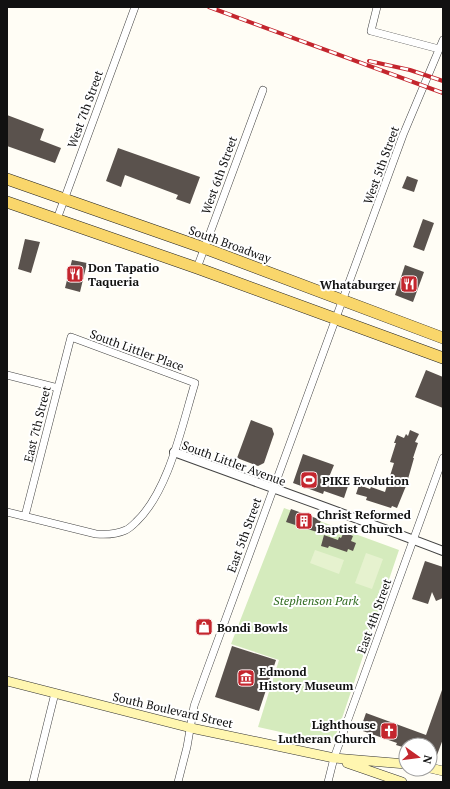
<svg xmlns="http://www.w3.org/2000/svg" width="450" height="789" font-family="'PT Serif',serif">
<rect width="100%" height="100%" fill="#fffdf5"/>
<path fill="#d5ebbd" d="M284 508 399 550 338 730 332 741 312 739 258 727 279 660 231 644Z"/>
<path fill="#e6f2cf" d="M315 550 344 560 339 574 310 563Z
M366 553 383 559 372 589 355 583Z"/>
<path fill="#5a524d" d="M7 115 44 129 40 140 61 148 55 163 7 146Z
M118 148 200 177 190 204 176 199 178 195 125 175 121 187 106 181Z
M407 176 418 180 414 192 402 188Z
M423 219 434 223 424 251 413 247Z
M25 239 40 242 31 273 18 269Z
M72 260 87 263 80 292 65 288Z
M405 265 424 272 413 302 395 295Z
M426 370 443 377V408L415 397Z
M251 420 272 428 274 434 264 463 258 466 237 458Z
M410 430 419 434 415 442 418 443 413 458H414L406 486 397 508 392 506 391 508 366 500 367 497 356 494 359 485 370 489 371 487 385 492 394 463 390 462 396 443H394L397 435 404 438 406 434 408 436Z
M303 454 334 465 329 477 344 482 343 484 348 486 344 498 324 491 323 494 293 483Z
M291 509 321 520 317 532 286 522Z
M344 532 353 536 351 541 356 543 353 551 348 549 347 552 329 546 328 548 321 546 324 535 338 540 339 537 341 538Z
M425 561 443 567V598L436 601 432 592 428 604 412 599Z
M232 646 276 660 259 711 215 697Z
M442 690 443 739 437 755 430 753V745H406V748L396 745 397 743 360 730 366 713 426 735Z"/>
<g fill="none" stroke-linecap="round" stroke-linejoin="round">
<defs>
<path id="minor" d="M377 7 371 31 439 49
M57 219 135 7
M197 268 263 90
M7 375 58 388
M7 512 96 534C107 535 117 534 126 530 130 528 133 525 136 522 169 491 182 425 195 383L71 337 25 516
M33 782 55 693
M178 782 187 747 194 706 204 678 403 135 443 40
M328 782 334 758 443 458"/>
<path id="tertiary" d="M174 452C264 485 354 517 443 551"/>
<path id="secondary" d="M7 681 191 728 334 758 406 764
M347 763 402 782
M430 768 443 771"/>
<path id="primary" d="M7 179 204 248 443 338
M7 202 197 268 443 358"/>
</defs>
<use href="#minor" stroke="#444" stroke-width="8"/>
<use href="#tertiary" stroke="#444" stroke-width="10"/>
<use href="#secondary" stroke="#333" stroke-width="10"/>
<use href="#primary" stroke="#222" stroke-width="12"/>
<use href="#minor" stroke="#fff" stroke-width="7"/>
<use href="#tertiary" stroke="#fff" stroke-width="8"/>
<use href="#secondary" stroke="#fff6b0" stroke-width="9"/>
<use href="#primary" stroke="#f9d66b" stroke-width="11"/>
<defs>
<path id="rail" d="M209 7 443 93
M369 61 410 70 443 81"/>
</defs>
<use href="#rail" stroke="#c4262e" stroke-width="4"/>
<use href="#rail" stroke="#fff" stroke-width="2.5" stroke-dasharray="8" stroke-linecap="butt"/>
</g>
<defs>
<symbol id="restaurant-square" viewBox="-11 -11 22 22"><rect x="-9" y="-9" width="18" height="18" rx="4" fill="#c4262e" stroke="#fff"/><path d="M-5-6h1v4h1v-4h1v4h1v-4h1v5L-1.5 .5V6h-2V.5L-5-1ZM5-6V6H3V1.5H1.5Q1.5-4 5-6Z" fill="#fff"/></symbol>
<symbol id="stadium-square" viewBox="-11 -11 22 22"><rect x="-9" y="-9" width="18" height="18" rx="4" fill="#c4262e" stroke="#fff"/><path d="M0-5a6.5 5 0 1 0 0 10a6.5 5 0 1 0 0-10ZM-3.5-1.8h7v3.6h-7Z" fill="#fff"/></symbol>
<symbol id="building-square" viewBox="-11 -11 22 22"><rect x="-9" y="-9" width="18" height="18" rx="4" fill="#c4262e" stroke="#fff"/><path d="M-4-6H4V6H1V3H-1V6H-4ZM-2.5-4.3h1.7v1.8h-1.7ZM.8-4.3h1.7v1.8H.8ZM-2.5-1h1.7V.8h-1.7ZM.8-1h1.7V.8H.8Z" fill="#fff"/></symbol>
<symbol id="shop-square" viewBox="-11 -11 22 22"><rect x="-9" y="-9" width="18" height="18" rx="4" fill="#c4262e" stroke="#fff"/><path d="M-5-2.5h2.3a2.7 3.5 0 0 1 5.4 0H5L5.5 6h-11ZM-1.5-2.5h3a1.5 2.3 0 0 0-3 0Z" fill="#fff"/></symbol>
<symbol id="museum-square" viewBox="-11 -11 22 22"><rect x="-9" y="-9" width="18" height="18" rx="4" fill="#c4262e" stroke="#fff"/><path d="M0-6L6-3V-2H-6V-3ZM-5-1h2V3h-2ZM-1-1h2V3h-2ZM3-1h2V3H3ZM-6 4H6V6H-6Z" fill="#fff"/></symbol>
<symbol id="church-square" viewBox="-11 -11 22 22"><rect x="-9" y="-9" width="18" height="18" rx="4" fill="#c4262e" stroke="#fff"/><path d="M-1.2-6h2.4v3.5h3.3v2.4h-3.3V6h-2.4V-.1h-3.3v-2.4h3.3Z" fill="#fff"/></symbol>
</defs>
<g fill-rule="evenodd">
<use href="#restaurant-square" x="65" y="264" width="20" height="20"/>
<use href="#restaurant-square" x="399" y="274" width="20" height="20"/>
<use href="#stadium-square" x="299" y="470" width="20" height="20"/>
<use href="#building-square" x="294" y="511" width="20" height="20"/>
<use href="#shop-square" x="194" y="617" width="20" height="20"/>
<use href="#museum-square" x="236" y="668" width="20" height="20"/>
<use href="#church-square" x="379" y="721" width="20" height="20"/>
</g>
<g text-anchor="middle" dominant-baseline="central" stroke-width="4" stroke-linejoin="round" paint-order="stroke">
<g font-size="12" fill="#111" stroke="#fff">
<text transform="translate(85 109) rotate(-70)">West 7th Street</text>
<text transform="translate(381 165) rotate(-70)">West 5th Street</text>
<text transform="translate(219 175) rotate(-70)">West 6th Street</text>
<text transform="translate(230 244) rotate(20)">South Broadway</text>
<text transform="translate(137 350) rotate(20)">South Littler Place</text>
<text transform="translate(37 424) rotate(-76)">East 7th Street</text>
<text transform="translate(234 463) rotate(20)">South Littler Avenue</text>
<text transform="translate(244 535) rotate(-70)">East 5th Street</text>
<text transform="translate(374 616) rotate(-70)">East 4th Street</text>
<text transform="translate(173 710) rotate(13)">South Boulevard Street</text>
</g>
<g font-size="12" font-weight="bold" fill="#111" stroke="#fff" text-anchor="start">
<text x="88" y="267">Don Tapatio<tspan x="88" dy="14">Taqueria</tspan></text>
<text x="396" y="284" text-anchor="end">Whataburger</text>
<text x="322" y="480">PIKE Evolution</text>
<text x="317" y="514">Christ Reformed<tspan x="317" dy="14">Baptist Church</tspan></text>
<text x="217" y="627">Bondi Bowls</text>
<text x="259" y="671">Edmond<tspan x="259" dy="14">History Museum</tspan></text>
<text x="376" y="724" text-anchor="end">Lighthouse<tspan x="376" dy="14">Lutheran Church</tspan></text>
</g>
<g font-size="12" font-style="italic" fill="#2f6b1f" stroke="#fff">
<text x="316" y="600">Stephenson Park</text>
</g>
</g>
<rect width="450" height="789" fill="none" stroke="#111111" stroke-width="16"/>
<g transform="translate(418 757) rotate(104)"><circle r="19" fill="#ffffff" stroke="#a0a0a0"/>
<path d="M0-3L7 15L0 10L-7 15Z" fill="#c4262e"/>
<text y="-6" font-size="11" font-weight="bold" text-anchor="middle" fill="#111111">N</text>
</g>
</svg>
